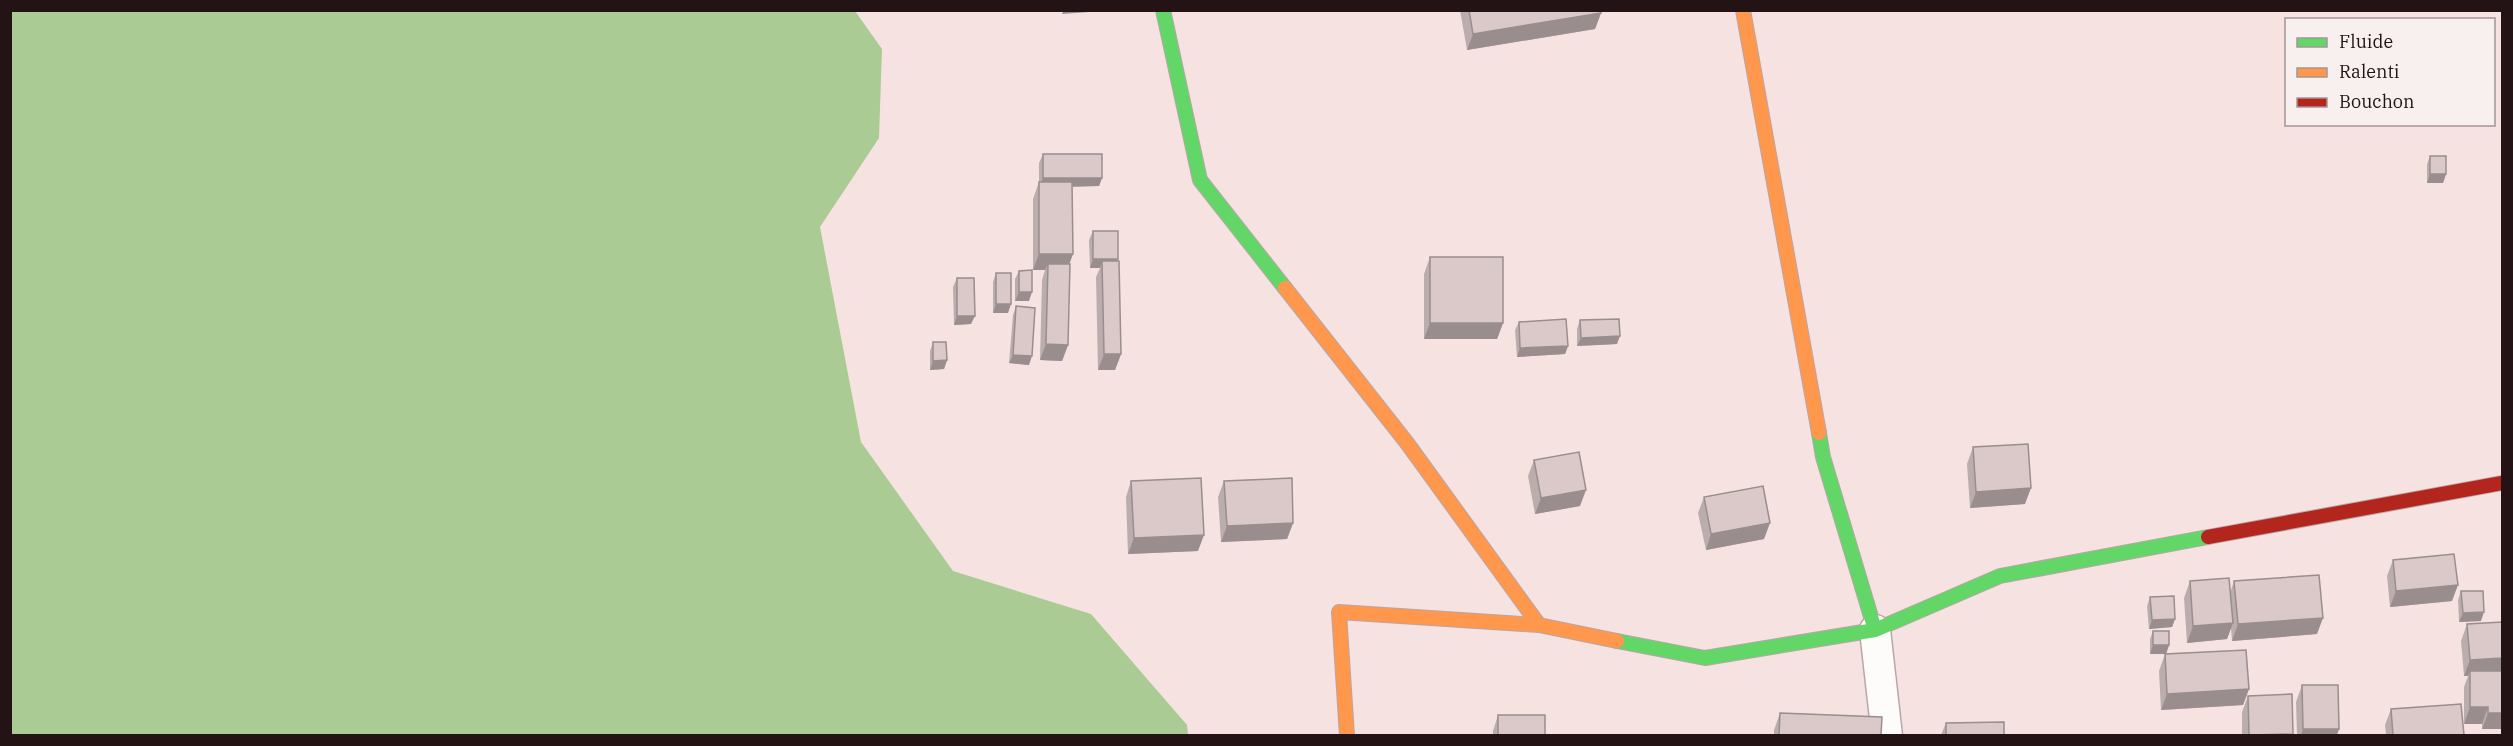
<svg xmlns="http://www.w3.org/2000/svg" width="2513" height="746" font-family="'IBM Plex Serif',serif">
<rect width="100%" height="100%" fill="#f7e2e2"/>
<path fill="#aacb93" d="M10 11H855L882 49 879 138 820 227 861 442 953 571 1091 614 1187 725 1188 735H11Z"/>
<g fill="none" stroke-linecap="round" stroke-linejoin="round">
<defs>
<path id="street" d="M1875 630 1887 736"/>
<path id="fast" d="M1163 10 1200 180 1285 288
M1819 433 1823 457 1875 630
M1617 641 1705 658 1875 630 2000 576 2208 537"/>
<path id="slow" d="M1743 10 1819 433
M1285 288 1407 443 1539 625
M1347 736 1339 612 1539 625 1617 641"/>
<path id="jam" d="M2208 537 2502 483"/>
</defs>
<use href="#street" stroke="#b8a6a7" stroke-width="33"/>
<use href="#fast" stroke="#b8a6a7" stroke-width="16"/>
<use href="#slow" stroke="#b8a6a7" stroke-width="16"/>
<use href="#jam" stroke="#b8a6a7" stroke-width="16"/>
<use href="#street" stroke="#fefbfb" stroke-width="30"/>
<use href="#fast" stroke="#63d668" stroke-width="14"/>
<use href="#slow" stroke="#ff974d" stroke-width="14"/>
<use href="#jam" stroke="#b3261e" stroke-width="14"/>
</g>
<path fill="#bcadad" d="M1460 10H1601V13L1595 29 1467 50Z
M1043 154 1102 178 1099 186 1072 187 1073 254 1069 264 1068 345 1062 361 1040 360 1042 280 1045 270H1033V199L1039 182V163Z
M2430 156 2446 174 2443 183H2427V164Z
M1093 231 1118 259V261L1121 354 1115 370H1098L1096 277 1100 268H1090L1089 240Z
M1430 257 1503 323 1497 339H1424V274Z
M1019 271 1029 301H1015V279Z
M996 273 1008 313H993V282Z
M957 278 971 324 954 325 953 287Z
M1016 306 1029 365 1009 363 1013 315Z
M1580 320 1617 344 1577 346V329Z
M1519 322 1568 346 1565 354 1517 357 1515 330Z
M933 342 947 360 944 369 930 370V351Z
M1973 447 2025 504 1970 508 1967 464Z
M1534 460 1580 506 1535 514 1528 476Z
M1131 481 1198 551 1128 554 1126 497Z
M1224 481 1293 523 1287 539 1221 542 1218 497Z
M1704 497 1764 539 1706 550 1698 513Z
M2393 560 2452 601 2390 607 2387 576Z
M2190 581 2230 593 2234 581 2317 634 2232 641 2231 628 2227 639 2187 643 2184 598Z
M2461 591 2481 621 2459 622 2458 600Z
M2150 597 2175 619 2172 627 2149 629 2147 606Z
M2467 624 2502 729H2482V724H2464V687L2468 676H2464L2461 641Z
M2153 631 2169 645 2166 654H2150V639Z
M2165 654 2249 689 2243 705 2161 710 2159 671Z
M2302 685 2337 735H2297L2296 702Z
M2248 696 2292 735H2242V712Z
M2391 709 2464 735H2386L2385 725Z
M1780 713 1881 735H1774V730Z
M1498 715 1545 735H1493V731Z
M1946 723 2004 735H1941Z"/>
<path fill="#998d8d" d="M1064 10H1116L1062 14Z
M1601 13 1595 29 1467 50 1473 34Z
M2430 174H2446L2443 183H2427Z
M1043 178H1102L1099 186 1039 187Z
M1039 254H1073L1067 270 1048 264 1045 270H1033Z
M1093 259H1118L1115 268 1102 261 1100 268H1090Z
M1019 292H1032L1029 301H1015Z
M996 304H1011L1008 313H993Z
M957 316H975L971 324 954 325Z
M1430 323H1503L1497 339H1424Z
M1620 336 1617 344 1577 346 1581 338Z
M1046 344 1068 345 1062 361 1040 360Z
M1568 346 1565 354 1517 357 1520 348Z
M1104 354H1121L1115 370H1098Z
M1013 355 1032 356 1029 365 1009 363Z
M947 360 944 369 930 370 933 361Z
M2031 488 2025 504 1970 508 1976 492Z
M1586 490 1580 506 1535 514 1541 498Z
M1293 523 1287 539 1221 542 1227 526Z
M1770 523 1764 539 1706 550 1711 534Z
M1204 535 1198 551 1128 554 1134 538Z
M2458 585 2452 601 2390 607 2396 591Z
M2484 612 2481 621 2459 622 2463 613Z
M2323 618 2317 634 2232 641 2238 624Z
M2175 619 2172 627 2149 629 2152 620Z
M2233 623 2227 639 2187 643 2193 626Z
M2153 645H2169L2166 654H2150Z
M2502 658V674L2470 671 2468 676H2464L2470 660Z
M2249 689 2243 705 2161 710 2167 694Z
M2470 707H2488L2482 724H2464Z
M2488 713H2502V729H2482Z
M2303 729H2339L2337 735H2301Z"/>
<path fill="#dbc9c9" stroke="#998d8d" stroke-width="1.5" d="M1469 10H1601V13L1473 34Z
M1043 154H1102V178H1043Z
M2430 156H2446V174H2430Z
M1039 182H1072L1073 254H1039Z
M1093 231H1118V259H1093Z
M1430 257H1503V323H1430Z
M1102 261H1119L1121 354H1104Z
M1048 264H1070L1068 345 1046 344Z
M1032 270V292H1019V271Z
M996 273H1011V304H996Z
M957 278H974L975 316H957Z
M1016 306 1035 308 1032 356 1013 355Z
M1566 319 1568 346 1520 348 1519 322Z
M1619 319 1620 336 1581 338 1580 320Z
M933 342H946L947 360 933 361Z
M2028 444 2031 488 1976 492 1973 447Z
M1579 452 1586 490 1541 498 1534 460Z
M1201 478 1204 535 1134 538 1131 481Z
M1292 478 1293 523 1227 526 1224 481Z
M1763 486 1770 523 1711 534 1704 497Z
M2454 554 2458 585 2396 591 2393 560Z
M2319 575 2323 618 2238 624 2234 581Z
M2229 578 2233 623 2193 626 2190 581Z
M2461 591H2483L2484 612 2463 613Z
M2174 596 2175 619 2152 620 2150 597Z
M2502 622V658L2470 660 2467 624Z
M2153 631H2169V645H2153Z
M2246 650 2249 689 2167 694 2165 654Z
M2470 671H2502V713H2488V707H2470Z
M2302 685H2338L2339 729H2303Z
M2292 694 2293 734 2249 735 2248 696Z
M2461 704 2464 735H2393L2391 709Z
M1780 713 1882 717 1881 735H1779Z
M1498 715H1545V735H1498Z
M2004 722V735H1946V723Z"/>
<rect width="2513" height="746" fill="none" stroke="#231314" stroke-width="24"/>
<rect x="2285" y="18" width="210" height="108" fill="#f8efef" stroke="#a39797" stroke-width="1.5"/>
<rect x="2297" y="38" width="30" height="9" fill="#63d668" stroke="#a39797" stroke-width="1.5"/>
<text x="2339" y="48" font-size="18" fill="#231314">Fluide</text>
<rect x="2297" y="68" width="30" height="9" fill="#ff974d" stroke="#a39797" stroke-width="1.5"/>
<text x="2339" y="78" font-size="18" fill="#231314">Ralenti</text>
<rect x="2297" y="98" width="30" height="9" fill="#b3261e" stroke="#a39797" stroke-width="1.5"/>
<text x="2339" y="108" font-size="18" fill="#231314">Bouchon</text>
</svg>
